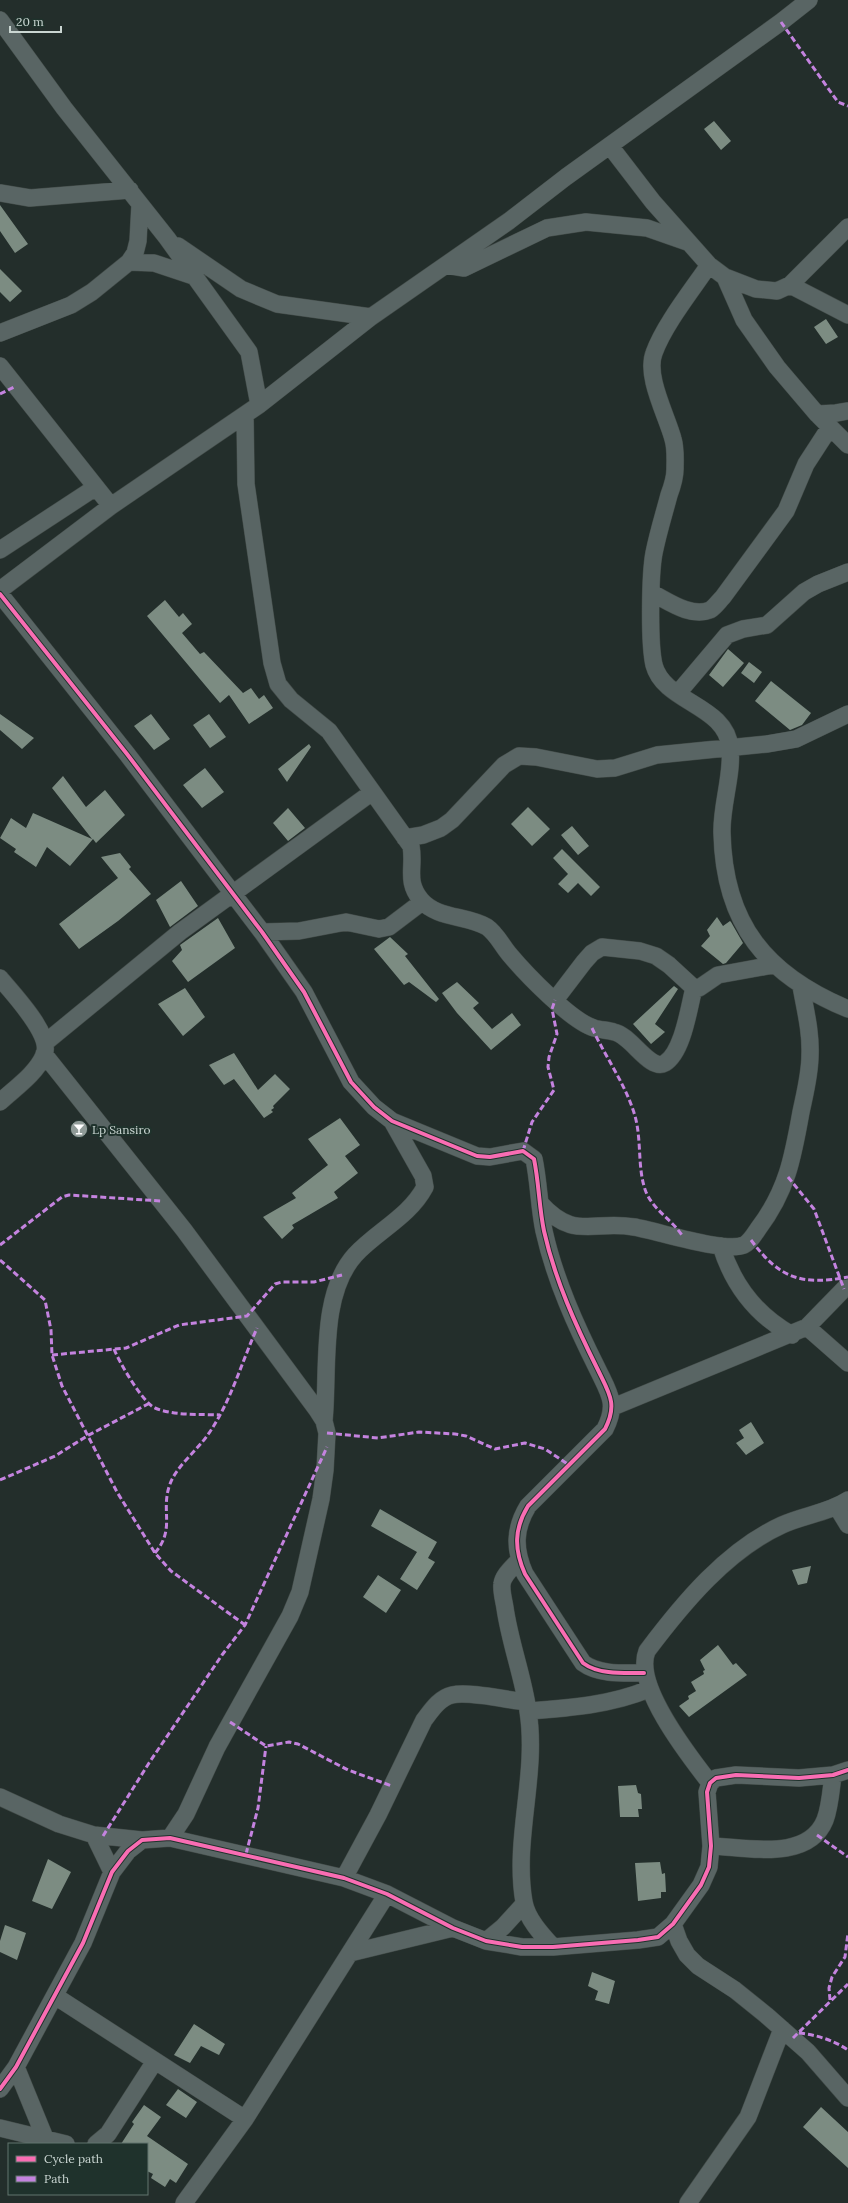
<svg xmlns="http://www.w3.org/2000/svg" width="848" height="2203" font-family="Lora,serif">
<rect width="100%" height="100%" fill="#232e2b"/>
<path fill="#7c8c82" d="M714 121 731 141 721 150 704 129Z
M0 205 28 244 15 253 0 231Z
M0 269 22 291 10 302 0 292Z
M826 319 838 337 826 344 814 327Z
M165 600 179 617 183 613 192 624 182 633 200 654 204 652 243 693 251 688 259 699 264 695 273 708 249 724 229 695 220 703 147 616Z
M728 649 744 663 723 687 709 675Z
M749 662 762 672 754 683 741 673Z
M771 681 811 713 802 725 790 730 755 701Z
M0 714 34 738 22 749 0 730Z
M151 714 170 739 154 750 134 726Z
M209 714 226 737 210 748 193 725Z
M309 744 311 747 287 782 278 769Z
M205 768 224 792 202 808 183 785Z
M63 776 86 807 105 790 125 815 96 843 93 839 70 866 47 847 36 867 14 852 16 849 0 838 11 818 26 828 33 813 92 839 52 788Z
M528 807 550 829 532 846 511 824Z
M288 808 305 828 288 841 273 823Z
M572 826 589 846 578 855 561 835Z
M562 849 600 887 591 896 578 883 568 893 558 884 568 874 553 858Z
M120 853 131 867 129 869 151 894 118 921 79 949 59 924 118 878 101 857Z
M181 881 198 906 170 927 156 900Z
M717 917 723 926 730 921 731 922 743 943 726 963 723 964 701 946 710 936 707 930Z
M218 918 235 948 188 982 172 961 182 950 180 945Z
M390 937 408 954 405 956 439 999 436 1002 409 982 404 985 374 949Z
M457 982 479 1003 473 1008 492 1029 512 1013 521 1025 491 1050 457 1013 442 993Z
M674 986 678 989 655 1024 665 1032 651 1044 633 1024Z
M185 988 205 1017 183 1036 158 1004Z
M234 1053 258 1090 275 1074 290 1089 273 1106 274 1108 271 1110 273 1112 264 1118 234 1079 224 1085 209 1065Z
M340 1118 360 1145 345 1156 358 1173 334 1192 338 1198 292 1225 294 1228 282 1239 263 1217 296 1198 292 1193 328 1165 308 1139Z
M751 1422 764 1443 746 1455 736 1443 744 1438 739 1430Z
M380 1509 437 1542 428 1558 435 1562 417 1590 400 1579 417 1552 371 1526Z
M811 1566 807 1583 798 1585 792 1570Z
M378 1575 401 1590 386 1613 363 1597Z
M718 1645 733 1665 736 1663 747 1675 689 1717 679 1706 689 1699 688 1696 696 1691 691 1682 704 1674 703 1671 705 1670 700 1660Z
M636 1785 638 1793 641 1794 642 1809H638L639 1817H620L618 1786Z
M48 1859 71 1872 52 1909 32 1901Z
M660 1862 662 1874 665 1873 666 1892H661V1898L638 1901 635 1863Z
M5 1925 26 1933 17 1960 0 1952V1941Z
M592 1972 615 1981 609 2004 595 2000 598 1991 588 1986Z
M194 2024 225 2044 219 2055 201 2046 190 2063 174 2055Z
M178 2089 197 2102 186 2118 166 2105Z
M144 2105 161 2117 147 2136 188 2164 176 2183 170 2179 165 2187 151 2178 153 2174 147 2171V2144H121L134 2124 132 2122Z
M821 2107 848 2132V2168L803 2127Z"/>
<g fill="none" stroke-linecap="round" stroke-linejoin="round">
<defs>
<path id="minor" d="M0 20 64 108 167 238 249 352 259 405
M610 146 653 202 709 265 725 277 756 289 777 291 790 285 848 227
M0 193 30 198 130 190
M178 246 241 289 277 304 371 317
M129 262 154 263 193 276
M446 265 464 268 547 228 586 222 647 228 687 242
M709 265C692 290 664 325 654 353 645 376 667 416 673 439 676 449 675 460 675 469 675 478 672 487 669 495 664 514 658 533 654 553 650 574 649 644 654 665 664 703 727 705 730 748 733 774 721 806 722 833 724 924 766 975 848 1009
M725 277 744 320 777 367 817 414 848 445
M790 285 848 315
M0 333 71 305 92 292 129 262 135 253 138 241 140 204
M0 366 111 506
M817 414 836 413 848 411
M245 415 246 484 272 663 278 684 291 700 329 731 411 846C415 867 405 881 421 900 437 919 467 915 487 927 497 934 502 946 510 955 526 974 571 1021 594 1028 600 1030 608 1030 614 1032 631 1035 650 1072 665 1063 683 1052 689 1007 694 988
M0 550 96 487
M0 590 111 506 259 405 371 317 509 221 566 177 781 22 809 0
M652 593C668 601 691 618 710 610 715 607 719 601 723 597L786 511 806 464 830 427
M0 594 127 754 262 932 304 992 351 1082 374 1107 392 1121 477 1156 490 1157 523 1151 534 1159C539 1183 539 1207 544 1231 555 1280 576 1326 598 1370 609 1393 618 1404 605 1429L528 1506C514 1529 514 1549 525 1574L583 1663C599 1675 625 1673 644 1673
M678 693 727 635 743 629 767 625 804 592 818 584 848 572
M405 838 423 835 441 828 452 820 504 765 519 756 536 757 597 769 615 768 657 755 767 744 796 739 848 714
M262 932 299 931 346 922 379 929 389 927 422 902
M0 978C13 994 53 1035 44 1055 36 1074 15 1088 0 1102
M555 1000 584 962 592 953 602 947 640 951 656 956 669 965 694 988H699L718 975 773 965
M46 1042 180 932 371 793
M44 1054 184 1230 317 1410 324 1421 327 1433 325 1470 321 1499 300 1592 290 1616 217 1747 186 1814 170 1838
M540 1203C574 1241 592 1220 634 1227 658 1231 724 1253 744 1245 750 1242 754 1235 758 1229 787 1191 793 1157 801 1112 805 1093 810 1074 810 1055 811 1031 805 1009 801 986
M721 1246C733 1285 756 1315 792 1335
M807 1327 848 1363
M613 1407 807 1327 844 1289 848 1288
M324 1421C329 1370 319 1295 355 1255 377 1231 409 1217 425 1187L423 1176 392 1121
M837 1507 848 1525
M519 1560C513 1567 503 1575 502 1584 501 1591 504 1601 505 1608 510 1643 523 1676 528 1711 538 1775 513 1839 524 1902 527 1919 542 1935 553 1947
M528 1711C569 1708 611 1705 649 1689
M710 1783C689 1756 633 1685 647 1651 683 1603 727 1550 782 1525 804 1515 828 1513 848 1500
M0 1797 59 1824 94 1835 142 1840
M94 1835 112 1872
M711 1846C747 1847 808 1862 825 1820 830 1807 831 1790 833 1775
M344 1878 378 1815 424 1720C431 1711 439 1698 452 1695 469 1691 507 1700 526 1702
M673 1924 679 1941 687 1955 698 1966 735 1990 766 2015 808 2052 848 2098
M486 1941 503 1927 524 1904
M350 1953 453 1928
M55 1996 245 2119
M16 2067 45 2138
M0 2089 16 2067 83 1943 112 1872 128 1851 142 1840 170 1838 344 1878 387 1894 453 1928 486 1941 522 1947H553L638 1940 658 1937 673 1924 701 1885 709 1867 711 1846 707 1792 710 1783 716 1778 736 1775 799 1778 833 1775 848 1770
M0 2128 66 2144
M96 2144 108 2134 155 2061
M184 2203 245 2119 387 1894
M688 2203 748 2117 782 2029"/>
</defs>
<use href="#minor" stroke="#424b48" stroke-width="18"/>
<use href="#minor" stroke="#596564" stroke-width="17"/>
<path stroke="#c483df" stroke-width="3" stroke-dasharray="6 3" stroke-linecap="butt" d="M781 22 830 91 838 102 848 106
M0 394 16 386
M592 1028C606 1058 626 1085 635 1116 642 1141 637 1169 646 1192 654 1211 673 1220 683 1237
M523 1151 532 1122 554 1090 548 1067 549 1057 557 1034 552 1009 555 1000
M788 1177 814 1209 844 1289
M751 1240C779 1278 801 1286 848 1277
M0 1245 62 1197 69 1195 161 1201
M0 1260 45 1300 51 1330 52 1355 62 1386 117 1492 155 1553 171 1571 245 1625
M114 1349C119 1362 143 1403 155 1408 174 1416 200 1414 220 1415
M52 1355 126 1348 179 1325 247 1316 275 1284 282 1282H314L342 1275
M327 1433 378 1438 419 1432 455 1434 466 1436 495 1449 525 1443 545 1449 569 1465
M0 1480 55 1456 87 1436 148 1404
M155 1553C176 1528 160 1511 170 1484 176 1467 197 1450 207 1436 230 1404 241 1364 257 1328
M230 1722 266 1746 289 1742 298 1744 348 1770 392 1786
M817 1835 848 1857
M103 1836 149 1763 222 1655 245 1625 327 1447
M246 1854 258 1808 266 1746
M830 2000 829 1988 832 1977 845 1957 848 1933
M799 2033C817 2035 833 2040 848 2050
M793 2038 848 1984"/>
<defs>
<path id="cycleway" d="M0 594 127 754 262 932 304 992 351 1082 374 1107 392 1121 477 1156 490 1157 523 1151 534 1159C539 1183 539 1207 544 1231 555 1280 576 1326 598 1370 609 1393 618 1404 605 1429L528 1506C514 1529 514 1549 525 1574L583 1663C599 1675 625 1673 644 1673
M0 2089 16 2067 83 1943 112 1872 128 1851 142 1840 170 1838 344 1878 387 1894 453 1928 486 1941 522 1947H553L638 1940 658 1937 673 1924 701 1885 709 1867 711 1846 707 1792 710 1783 716 1778 736 1775 799 1778 833 1775 848 1770"/>
</defs>
<use href="#cycleway" stroke="#1f322c" stroke-width="6"/>
<use href="#cycleway" stroke="#f96db3" stroke-width="4"/>
</g>
<defs>
<symbol id="bar-disc" viewBox="-11 -11 22 22"><circle r="9.5" fill="#909b98" stroke="#1f322c"/><path d="M-6-5H6L.8 .8V4.5H3.5V6h-7V4.5H-.8V.8Z" fill="#fff"/></symbol>
</defs>
<g fill-rule="evenodd">
<use href="#bar-disc" x="69" y="1119" width="20" height="20"/>
</g>
<g text-anchor="middle" dominant-baseline="central" stroke-width="4" stroke-linejoin="round" paint-order="stroke">
<g font-size="12" fill="#cad6d2" stroke="#1f322c" text-anchor="start">
<text x="92" y="1129">Lp Sansiro</text>
</g>
</g>
<rect x="8" y="2143" width="140" height="52" fill="#1f322c" stroke="#63746e"/>
<rect x="16" y="2156" width="20" height="6" fill="#f96db3" stroke="#63746e"/>
<text x="44" y="2163" font-size="12" fill="#cad6d2">Cycle path</text>
<rect x="16" y="2176" width="20" height="6" fill="#c483df" stroke="#63746e"/>
<text x="44" y="2183" font-size="12" fill="#cad6d2">Path</text>
<path d="M10 26v6h51v-6" fill="none" stroke="#cad6d2" stroke-width="2"/>
<text x="16" y="26" font-size="12" fill="#cad6d2" stroke="#1f322c" stroke-width="3" paint-order="stroke">20 m</text>
</svg>
